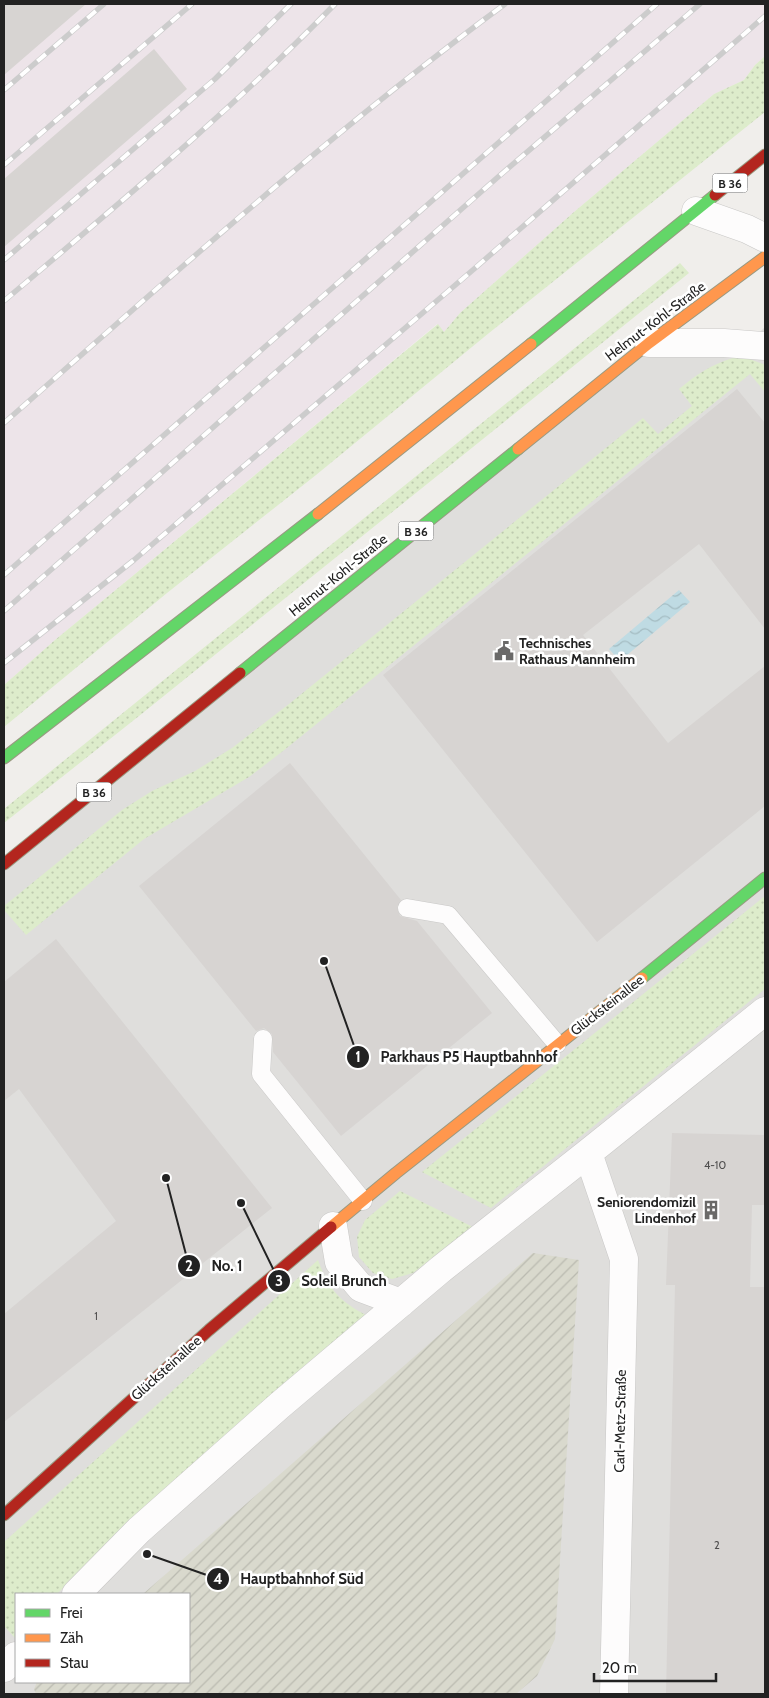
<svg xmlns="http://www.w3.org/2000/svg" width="769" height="1698" font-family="Cabin,sans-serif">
<defs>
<pattern id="construction-furrows" width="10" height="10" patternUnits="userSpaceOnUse" patternTransform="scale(1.25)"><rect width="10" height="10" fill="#d9d9cd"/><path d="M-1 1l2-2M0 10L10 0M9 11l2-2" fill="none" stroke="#babab0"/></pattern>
<pattern id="grass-dots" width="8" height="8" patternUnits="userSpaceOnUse" patternTransform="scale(1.25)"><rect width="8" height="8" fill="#ddeccb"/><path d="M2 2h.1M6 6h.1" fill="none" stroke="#bdcaae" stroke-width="1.8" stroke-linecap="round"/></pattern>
<pattern id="water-waves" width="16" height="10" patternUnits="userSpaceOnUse" patternTransform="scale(1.25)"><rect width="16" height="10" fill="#bfdbe3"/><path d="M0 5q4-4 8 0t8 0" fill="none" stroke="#a4bcc2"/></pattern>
</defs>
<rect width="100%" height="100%" fill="#f0eeeb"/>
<path fill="#dfdedc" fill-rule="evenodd" d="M765 327V1694H4V864L649 343 742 349ZM16 1594H189V1682H16Z"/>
<path fill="#ede4e9" d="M4 4H765V56L755 65 744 80 714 94 574 212 460 313 444 332 437 324 55 640 4 685Z"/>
<path fill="url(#construction-furrows)" d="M533 1253 579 1260 555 1639 537 1676 516 1694H36L34 1689 37 1682H189V1594H143Z"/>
<path fill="url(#grass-dots)" d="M765 56V112L489 333 316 475 167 593 4 727V685L55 640 438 324 444 332 460 313 574 212 714 94 744 80 755 65Z
M680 263 689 273 139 716 4 823V809Z
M733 358H747L765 365V392L750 374 283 751 249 777 144 839 26 935 4 910V906L122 810 152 791 195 771 232 748 289 704 643 418 658 434 692 406 679 389C696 375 712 364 733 358Z
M765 896V989L491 1208 422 1172Z
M400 1191 473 1227 413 1273 392 1279 373 1273 359 1257 357 1237 365 1220Z
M318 1260C328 1288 339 1301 366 1315L98 1553 57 1594H16V1636L15 1638 4 1626V1542Z"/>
<path fill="url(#water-waves)" d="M679 590 690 602 620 661 609 649Z"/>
<path fill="#d7d4d2" d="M4 4H86L4 75Z
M154 49 187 89 4 247V179Z
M737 389 765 423V629L699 544 583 635 668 743 765 666V806L597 942 383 675Z
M290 763 401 900 397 907 400 916 417 921 492 1013 341 1136 273 1052 272 1034 264 1028 256 1031 139 886Z
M56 939 272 1208 4 1422V1314L116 1221 19 1089 4 1101V982Z
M672 1133 765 1135V1205H752L750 1287H765V1694H666L675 1285H666Z"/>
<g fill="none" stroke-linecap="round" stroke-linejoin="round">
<defs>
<path id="lane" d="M407 908 448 915 557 1044
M263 1039 261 1074 363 1201"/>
<path id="street" d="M696 211 747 229 765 238
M649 343H724L765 346
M588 1153 624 1259 614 1694
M333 1226 339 1262 361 1288 401 1303
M76 1594 139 1530 280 1405 441 1269 588 1153 765 1011
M4 1668 16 1656"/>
<path id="fast" d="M531 344 715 195
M240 673 518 449
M4 758 318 514
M642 978 765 878"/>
<path id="slow" d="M518 449 649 343 765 257
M318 514 531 344
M331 1227 396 1173 642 978"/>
<path id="jam" d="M715 195 765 155
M4 864 240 673
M4 1515 209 1330 331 1227"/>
</defs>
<use href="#lane" stroke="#c9c8c7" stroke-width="19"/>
<use href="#street" stroke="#c9c8c7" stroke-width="29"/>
<use href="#fast" stroke="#999a82" stroke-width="13"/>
<use href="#slow" stroke="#999a82" stroke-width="13"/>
<use href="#jam" stroke="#999a82" stroke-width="13"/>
<use href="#lane" stroke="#fdfcfc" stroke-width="18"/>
<use href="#street" stroke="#fdfcfc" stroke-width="28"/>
<use href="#fast" stroke="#63d668" stroke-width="11"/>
<use href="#slow" stroke="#ff974d" stroke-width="11"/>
<use href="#jam" stroke="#b3261e" stroke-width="11"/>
<defs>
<path id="rail" d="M4 90 104 4
M4 165 192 4
M4 260 215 79 291 4
M4 301C117 205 232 110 335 4
M4 423C168 279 330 133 505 4
M4 575 657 4
M4 611 498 177 700 4
M4 663 134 560 474 269 765 16"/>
</defs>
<use href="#rail" stroke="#ccc" stroke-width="5.5"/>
<use href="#rail" stroke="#fff" stroke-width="4" stroke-dasharray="11" stroke-linecap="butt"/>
</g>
<defs>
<symbol id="civic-bare" viewBox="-9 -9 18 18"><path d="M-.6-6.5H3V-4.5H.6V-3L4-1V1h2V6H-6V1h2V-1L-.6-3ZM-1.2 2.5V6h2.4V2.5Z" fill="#6a6968" stroke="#fff" stroke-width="2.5" paint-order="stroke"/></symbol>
<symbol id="building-bare" viewBox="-9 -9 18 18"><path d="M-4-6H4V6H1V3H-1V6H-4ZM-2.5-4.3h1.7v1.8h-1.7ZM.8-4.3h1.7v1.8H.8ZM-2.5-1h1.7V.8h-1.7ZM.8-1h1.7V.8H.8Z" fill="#6a6968" stroke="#fff" stroke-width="2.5" paint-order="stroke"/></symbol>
</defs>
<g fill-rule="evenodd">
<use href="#civic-bare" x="490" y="637" width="28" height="28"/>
<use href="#building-bare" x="697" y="1196" width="28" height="28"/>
</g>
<g text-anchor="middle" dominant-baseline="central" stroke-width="5" stroke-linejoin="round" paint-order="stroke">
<g font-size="11" fill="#4f4e4e">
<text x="715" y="1165">4-10</text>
<text x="96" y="1316">1</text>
<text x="717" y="1545">2</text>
</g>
<g fill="#fff" stroke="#646464" stroke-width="1">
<rect x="712.5" y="173.5" width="35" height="19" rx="4"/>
<rect x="398.5" y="521.5" width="35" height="19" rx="4"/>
<rect x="76.5" y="782.5" width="35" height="19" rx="4"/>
</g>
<g font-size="12" font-weight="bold" fill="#222">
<text x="730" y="183">B 36</text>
<text x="416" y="531">B 36</text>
<text x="94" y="792">B 36</text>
</g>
<g font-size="14" fill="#222" stroke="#fff">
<text transform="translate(655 321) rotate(-37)">Helmut-Kohl-Straße</text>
<text transform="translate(338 575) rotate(-39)">Helmut-Kohl-Straße</text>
<text transform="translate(607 1005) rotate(-38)">Glücksteinallee</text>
<text transform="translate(166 1368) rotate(-42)">Glücksteinallee</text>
<text transform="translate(620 1421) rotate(-89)">Carl-Metz-Straße</text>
</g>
<g font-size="14" font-weight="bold" fill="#222" stroke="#fff" text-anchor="start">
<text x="519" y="643">Technisches<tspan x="519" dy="16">Rathaus Mannheim</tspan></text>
<text x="696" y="1202" text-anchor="end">Seniorendomizil<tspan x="696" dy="16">Lindenhof</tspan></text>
</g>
</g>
<path fill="none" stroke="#222" stroke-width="2" d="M324 961L358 1057M166 1178L189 1266M241 1203L279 1281M147 1554L218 1579"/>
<g fill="#222" stroke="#fff" stroke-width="2">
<circle cx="324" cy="961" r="5"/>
<circle cx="166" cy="1178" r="5"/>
<circle cx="241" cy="1203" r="5"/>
<circle cx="147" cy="1554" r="5"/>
<circle cx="358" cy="1057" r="12"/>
<circle cx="189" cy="1266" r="12"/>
<circle cx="279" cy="1281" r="12"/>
<circle cx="218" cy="1579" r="12"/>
</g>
<g font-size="15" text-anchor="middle" font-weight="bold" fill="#fff">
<text x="358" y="1062">1</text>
<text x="189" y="1271">2</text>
<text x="279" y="1286">3</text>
<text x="218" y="1584">4</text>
</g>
<g font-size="15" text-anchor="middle" font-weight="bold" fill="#222" stroke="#fff" stroke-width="5" stroke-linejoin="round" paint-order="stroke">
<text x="469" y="1062">Parkhaus P5 Hauptbahnhof</text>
<text x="227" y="1271">No. 1</text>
<text x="344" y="1286">Soleil Brunch</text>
<text x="302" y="1584">Hauptbahnhof Süd</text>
</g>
<rect width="769" height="1698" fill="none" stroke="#222222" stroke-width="10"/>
<rect x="15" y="1593" width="175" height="90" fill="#ffffff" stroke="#a7a7a7"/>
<rect x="25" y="1609" width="25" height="8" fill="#63d668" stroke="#a7a7a7"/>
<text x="60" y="1618" font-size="15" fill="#222222">Frei</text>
<rect x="25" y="1634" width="25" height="8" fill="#ff974d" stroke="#a7a7a7"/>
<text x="60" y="1643" font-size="15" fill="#222222">Zäh</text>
<rect x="25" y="1659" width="25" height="8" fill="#b3261e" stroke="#a7a7a7"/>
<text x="60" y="1668" font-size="15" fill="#222222">Stau</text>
<path d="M594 1673v8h122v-8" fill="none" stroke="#222222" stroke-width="2.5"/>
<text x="602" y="1673" font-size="15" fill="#222222" stroke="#ffffff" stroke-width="4" paint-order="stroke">20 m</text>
</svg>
